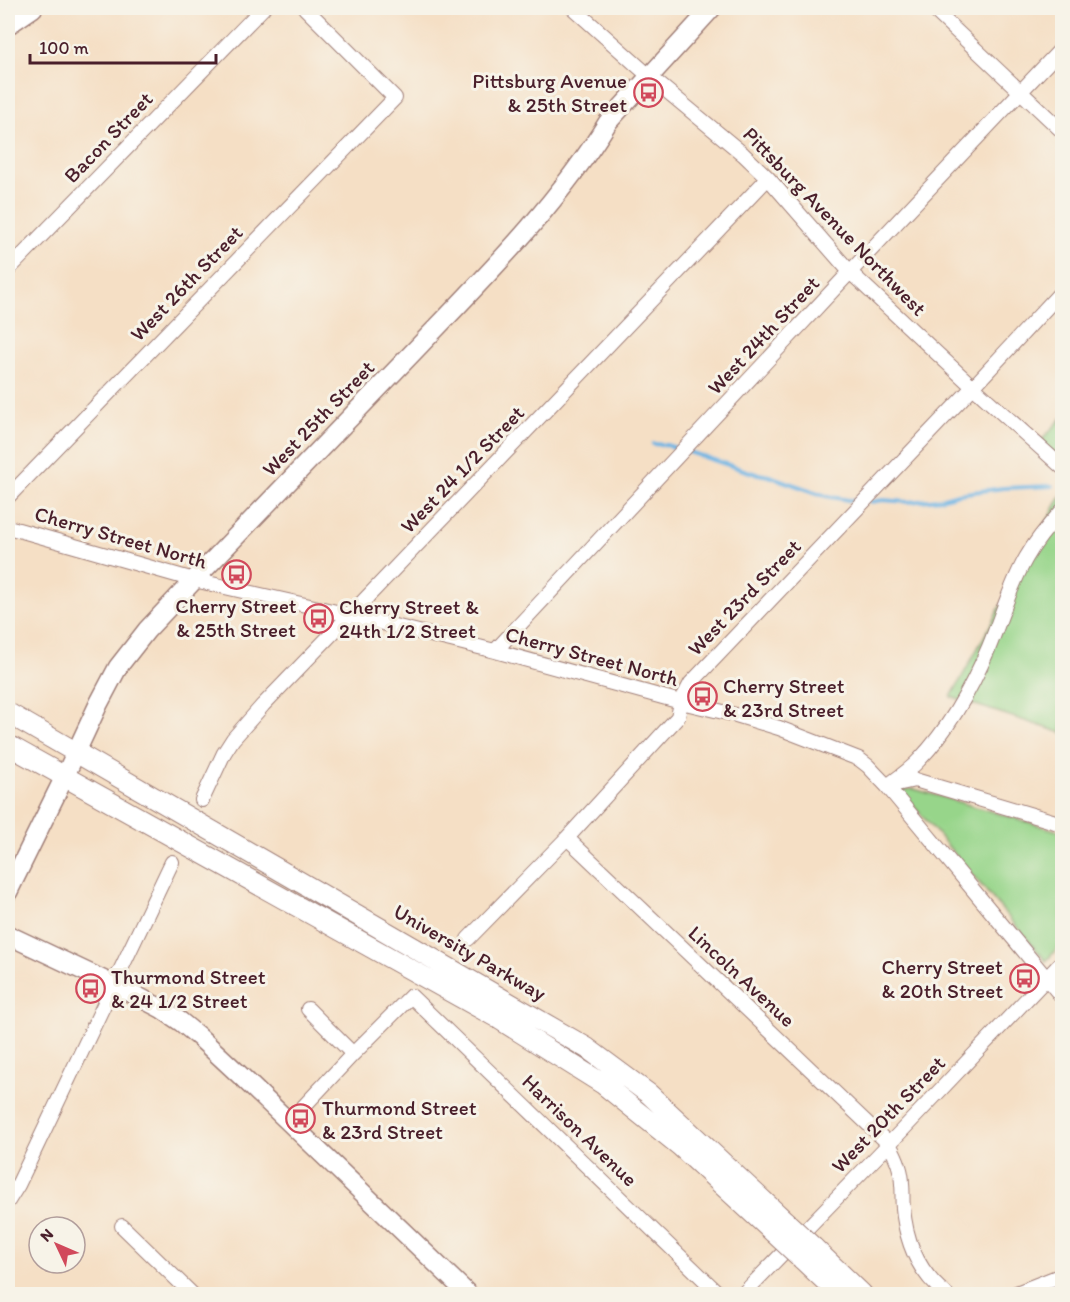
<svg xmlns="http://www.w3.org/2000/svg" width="1070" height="1302" font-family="Itim,sans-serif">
<rect width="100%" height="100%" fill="#f7f3e8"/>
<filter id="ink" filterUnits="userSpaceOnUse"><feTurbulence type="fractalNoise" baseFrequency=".0167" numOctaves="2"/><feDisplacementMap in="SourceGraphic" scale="12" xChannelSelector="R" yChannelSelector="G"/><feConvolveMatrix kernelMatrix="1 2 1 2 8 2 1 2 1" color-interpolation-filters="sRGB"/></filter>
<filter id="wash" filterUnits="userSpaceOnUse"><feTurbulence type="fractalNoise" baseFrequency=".008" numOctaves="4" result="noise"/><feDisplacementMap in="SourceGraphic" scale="24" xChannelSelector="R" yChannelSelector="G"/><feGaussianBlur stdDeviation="1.35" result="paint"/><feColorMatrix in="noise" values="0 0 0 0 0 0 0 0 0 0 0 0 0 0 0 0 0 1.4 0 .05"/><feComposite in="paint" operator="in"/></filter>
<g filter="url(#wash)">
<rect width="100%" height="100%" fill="#f5dfc5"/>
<path fill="#97d58a" stroke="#707a5a" stroke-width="1.5" d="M1062 418V467L1038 444Z
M1062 494V733L951 697Z
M914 789 1062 832V943L1046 961 900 790Z"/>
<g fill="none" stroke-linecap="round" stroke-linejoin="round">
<path stroke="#6cb4e4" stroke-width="4" d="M653 444 666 445 679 449
M686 451 753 473 769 476 826 496 860 502
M870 502 883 500 908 502 940 499 958 494 1003 488 1052 486"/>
</g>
</g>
<g filter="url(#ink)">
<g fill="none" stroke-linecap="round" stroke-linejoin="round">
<defs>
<path id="street" d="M573 8 649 76 743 154 768 178 850 272 973 387 1062 467
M932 8 1062 131
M8 270 263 8
M8 497 395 98 305 8
M8 527 194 580 350 615 495 651 681 702 736 715 779 728 859 759 868 766 887 786 1062 997
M495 651 850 272 1062 48
M892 785 915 780 1062 824
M887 786C898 778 910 770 919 760 950 728 972 687 989 647 1001 618 1010 586 1026 558 1035 542 1049 525 1062 511
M202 800 224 753 233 739 263 705 350 615 768 178
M567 838 889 1144C896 1156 902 1170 902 1184 903 1192 902 1200 903 1208 906 1242 919 1273 946 1294
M468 939 567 838 678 717 681 702 691 683 973 387 1062 291
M308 1009 353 1054
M289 1122 353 1054 411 996 719 1294
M8 1201 18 1185 29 1162 172 862
M122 1226 192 1294
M743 1294 889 1144 1062 962
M1014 1294 1062 1275"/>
<path id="secondary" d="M8 25 33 8
M8 892 64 778 99 703 118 667 147 630 194 580C270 501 345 422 421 344 487 275 558 204 608 122L712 8
M8 935 135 995 162 1009 181 1022 198 1036 242 1077 468 1294"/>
<path id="primary" d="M8 713 587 1048 649 1094 785 1221
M8 745 496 1017 603 1084 680 1146 774 1233
M813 1247 862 1294
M802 1259 839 1294"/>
</defs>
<use href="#street" stroke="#a07f78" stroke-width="16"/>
<use href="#secondary" stroke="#a07f78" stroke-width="21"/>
<use href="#primary" stroke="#a07f78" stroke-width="22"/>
<use href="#street" stroke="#fff" stroke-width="14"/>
<use href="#secondary" stroke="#fff" stroke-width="18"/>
<use href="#primary" stroke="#fff" stroke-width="20"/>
<defs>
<path id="primary-bridge" d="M785 1221 813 1247
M774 1233 802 1259"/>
</defs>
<use href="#primary-bridge" stroke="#a07f78" stroke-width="22" stroke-linecap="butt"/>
<use href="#primary-bridge" stroke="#fff" stroke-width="20"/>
</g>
</g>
<defs>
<symbol id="bus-ring" viewBox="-11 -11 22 22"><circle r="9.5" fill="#f7f3e8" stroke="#d1495b" stroke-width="1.5"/><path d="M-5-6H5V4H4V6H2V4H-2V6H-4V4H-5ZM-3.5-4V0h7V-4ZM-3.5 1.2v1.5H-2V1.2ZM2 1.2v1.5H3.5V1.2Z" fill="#d1495b"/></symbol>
</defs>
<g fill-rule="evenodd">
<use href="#bus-ring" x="632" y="76" width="33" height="33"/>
<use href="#bus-ring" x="220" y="558" width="33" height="33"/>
<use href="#bus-ring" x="302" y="602" width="33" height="33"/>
<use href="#bus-ring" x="686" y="680" width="33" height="33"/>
<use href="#bus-ring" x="1008" y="962" width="33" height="33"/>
<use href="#bus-ring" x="74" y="972" width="33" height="33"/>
<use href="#bus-ring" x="284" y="1102" width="33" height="33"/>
</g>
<g text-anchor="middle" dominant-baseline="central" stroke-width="6" stroke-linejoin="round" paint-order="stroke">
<g font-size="21" fill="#4a1f2b" stroke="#f7f3e8" text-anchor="start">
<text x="627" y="80" text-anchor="end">Pittsburg Avenue<tspan x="627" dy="24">&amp; 25th Street</tspan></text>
<text x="236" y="605" text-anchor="middle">Cherry Street<tspan x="236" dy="24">&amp; 25th Street</tspan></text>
<text x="339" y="606">Cherry Street &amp;<tspan x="339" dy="24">24th 1/2 Street</tspan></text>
<text x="723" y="685">Cherry Street<tspan x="723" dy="24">&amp; 23rd Street</tspan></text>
<text x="1003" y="966" text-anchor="end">Cherry Street<tspan x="1003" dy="24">&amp; 20th Street</tspan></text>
<text x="111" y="976">Thurmond Street<tspan x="111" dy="24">&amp; 24 1/2 Street</tspan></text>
<text x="322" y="1107">Thurmond Street<tspan x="322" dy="24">&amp; 23rd Street</tspan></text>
</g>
<g font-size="21" fill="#4a1f2b" stroke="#f7f3e8">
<text transform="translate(108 137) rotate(-46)">Bacon Street</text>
<text transform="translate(835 221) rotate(46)">Pittsburg Avenue Northwest</text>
<text transform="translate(186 283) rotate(-46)">West 26th Street</text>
<text transform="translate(763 335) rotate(-47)">West 24th Street</text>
<text transform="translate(318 418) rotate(-46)">West 25th Street</text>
<text transform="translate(462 469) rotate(-46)">West 24 1/2 Street</text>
<text transform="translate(121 537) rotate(16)">Cherry Street North</text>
<text transform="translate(744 597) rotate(-46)">West 23rd Street</text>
<text transform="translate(592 656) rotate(15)">Cherry Street North</text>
<text transform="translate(470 952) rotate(30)">University Parkway</text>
<text transform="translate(742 976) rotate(43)">Lincoln Avenue</text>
<text transform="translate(888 1114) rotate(-46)">West 20th Street</text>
<text transform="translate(580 1130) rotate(44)">Harrison Avenue</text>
</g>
</g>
<rect width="1070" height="1302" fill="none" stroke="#f7f3e8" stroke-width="30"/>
<g transform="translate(57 1245) rotate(314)"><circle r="28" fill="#f7f3e8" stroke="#b29e9c" stroke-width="1.5"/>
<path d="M0-4.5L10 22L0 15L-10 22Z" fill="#d1495b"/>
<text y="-9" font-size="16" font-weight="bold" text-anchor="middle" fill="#4a1f2b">N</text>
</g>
<path d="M30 54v9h186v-9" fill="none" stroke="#4a1f2b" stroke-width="3"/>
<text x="39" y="54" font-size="18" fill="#4a1f2b" stroke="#f7f3e8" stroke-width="4.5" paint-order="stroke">100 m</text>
</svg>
